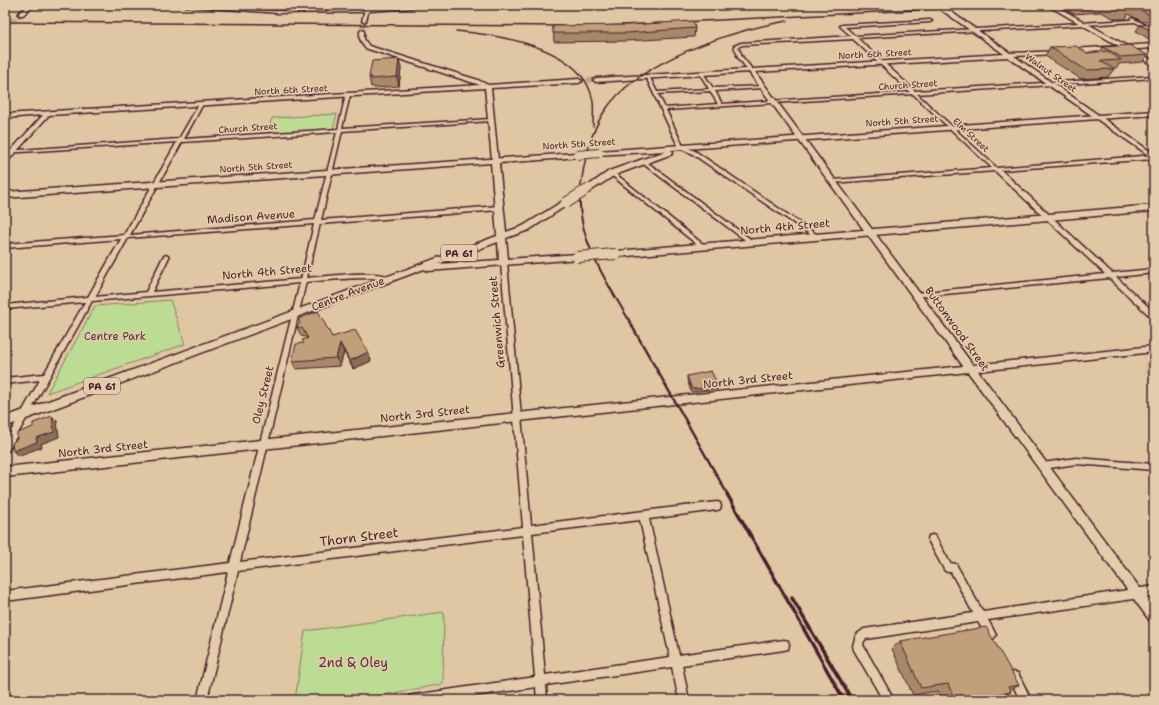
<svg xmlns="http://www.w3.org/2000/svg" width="1159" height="705" font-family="'Shantell Sans',sans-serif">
<rect width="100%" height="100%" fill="#dfc7a3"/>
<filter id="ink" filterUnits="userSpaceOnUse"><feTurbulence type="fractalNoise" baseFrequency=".025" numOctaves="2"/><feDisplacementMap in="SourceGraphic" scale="8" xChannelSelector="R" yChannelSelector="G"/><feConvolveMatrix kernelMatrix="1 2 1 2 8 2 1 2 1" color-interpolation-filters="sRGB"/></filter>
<g filter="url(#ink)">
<path fill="#d3b895" d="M1154 361V395L1145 371V362Z"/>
<path fill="#bcdb93" stroke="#837d5f" d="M337 114 333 129 267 133 272 118Z
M170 300 185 344 47 393 95 306Z
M444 612 443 684 354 700H295L305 631Z"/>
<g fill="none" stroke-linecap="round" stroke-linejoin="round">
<path stroke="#c1a58b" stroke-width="5" stroke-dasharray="5 2.5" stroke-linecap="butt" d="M362 31 364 21
M579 81 596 80"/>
<path stroke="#c1a58b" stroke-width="5.5" stroke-dasharray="5.5 2.5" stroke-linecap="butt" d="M5 27 21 14"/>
<defs>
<path id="minor" d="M184 5C216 5 247 10 278 11 323 13 368 9 412 6L414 7 412 8 357 12 279 13 186 6Z
M1132 18 1154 29V32L1135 22 857 38 915 91 1154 76V78L917 94 997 168 1154 155V159L1001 170 1112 273 1154 269V273L1116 277 1154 312V318H1152L1109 278 914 297 913 295 914 293H916L1105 274 995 171 831 183V181L833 180 992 168 913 94 666 110 683 146 695 151 819 236V238L817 239 691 153 679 148 646 77 649 76 657 92 709 89 700 74 702 73H703L713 88 763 86 765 87 763 88 715 91 722 104 910 92 853 39 742 45 738 47 742 56 740 57 738 56 734 46 741 43 851 36 841 27 840 26 842 25 930 20 932 21 930 22 845 27 855 36 1131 20 1130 19ZM710 91 718 104 665 108 658 94Z
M346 94 350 95 342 128 491 119 493 120 491 121 342 131 321 220 499 206 502 208 499 210 320 224 307 278C323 277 380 269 391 278 386 282 376 278 370 278 348 278 327 280 306 282L240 562 523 527 501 263 504 261 507 263 531 525 717 502 720 503 721 506 720 509 717 510 649 519 679 655 784 640 788 641 789 645 788 649 784 650 682 665 689 700H679L672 667 546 685 547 700H537L536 687 448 700H408L409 696 413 695 535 677 523 535 238 571 207 700H197L228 572 5 601V591L230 563 300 283 92 301 8 451 5 452V442L40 380 5 384V378L44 374 85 302 5 309V305L88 297 121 239 5 248V244L124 235 177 142 5 153V151L179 139 199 104 201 103 203 104 184 139 338 129ZM337 132 315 220 130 235 182 142ZM314 224 301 279 152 292 169 257 166 255 163 257 146 292 95 297 128 238ZM640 520 670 657 545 675 532 533Z
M644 160 753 241V243H749L642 163V161Z
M612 171 704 245V247H700L610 174 609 173Z
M1076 458 1154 464V470L1076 464 1043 469 1040 468 1039 466 1040 464 1043 463Z
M932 535 935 536 950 563 956 564 983 612 1154 586V596L988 620 996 635 994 638 991 640 988 638 978 622 866 639 864 641 863 645 894 700H883L854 650 853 646 856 635 864 629 973 613 951 572H948L945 571 929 542 928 539 929 536Z
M1014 672 1018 673 1031 700H1020L1009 677 1010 673Z"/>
<path id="tertiary" d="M366 5H370L366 21 364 22 362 21Z
M943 9H947L1010 53 1061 51 1062 52 1059 54 1014 56 1154 154V159L1008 57 755 72 973 365 1154 346V352L978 371 1154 607V623L1150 621 968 372 5 477V467L963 366 749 72 596 82 593 80 596 78 747 69 737 56 740 54 752 69 1004 54 943 11Z
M362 30 364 31V39L369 46 478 80 488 85 579 79 582 81 579 83 491 88 498 160 495 162 492 160 485 88 49 115 7 162 5 163V157L43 115 5 118V114L480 85 365 48 360 39V31Z
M1154 44V48L1072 53 1069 51 1072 49Z"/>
<path id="secondary" d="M29 5H34L23 15H19V13Z"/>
<path id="primary" d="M1047 5H1054L1154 61V66Z
M1154 111V115L671 150 673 152 672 154 615 175 592 190H586L585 188 609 171 666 151 596 155V151H599Z
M577 153H580V157L499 163 506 232 523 226 563 201H569L570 203 529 230 506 238 508 259 577 254 580 255 582 257 580 259 428 271 424 269 5 427V417L497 236 491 163 5 198V192ZM498 242 499 260 438 264Z
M1154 205V211L616 257 611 254 616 251Z"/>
</defs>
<use href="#minor" stroke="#4a1f2b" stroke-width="3"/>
<use href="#tertiary" stroke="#4a1f2b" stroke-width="3"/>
<use href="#secondary" stroke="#4a1f2b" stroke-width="3"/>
<use href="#primary" stroke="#4a1f2b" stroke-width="3"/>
<use href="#minor" fill="#e2ccab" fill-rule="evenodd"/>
<use href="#tertiary" fill="#e2ccab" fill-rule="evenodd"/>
<use href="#secondary" fill="#e2ccab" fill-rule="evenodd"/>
<use href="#primary" fill="#e2ccab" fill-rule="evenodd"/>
<path stroke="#4a1f2b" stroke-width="1.5" d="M5 22 564 26
M682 22 1015 5
M602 26 664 23
M456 31C499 35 585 47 593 102 594 109 593 118 593 126
M580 193C583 166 589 135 604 112 637 61 730 31 787 21"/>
<path stroke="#4a1f2b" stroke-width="2" d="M580 192C576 240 610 287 633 327"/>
<path stroke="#4a1f2b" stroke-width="2.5" d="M632 326 728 495"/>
<path stroke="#4a1f2b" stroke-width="3.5" d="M727 494 844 700
M792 598 852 700"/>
<defs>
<path id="tertiary-bridge" d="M941 7 945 10"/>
<path id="primary-bridge-far1" d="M577 155 599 153
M581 193 589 188"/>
<path id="primary-bridge" d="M566 203 583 192
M577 257 616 254"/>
</defs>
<use href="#tertiary-bridge" stroke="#4a1f2b" stroke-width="6" stroke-linecap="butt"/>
<use href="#primary-bridge-far1" stroke="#4a1f2b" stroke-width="10" stroke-linecap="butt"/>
<use href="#primary-bridge" stroke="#4a1f2b" stroke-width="12" stroke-linecap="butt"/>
<use href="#tertiary-bridge" stroke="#e2ccab" stroke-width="5"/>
<use href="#primary-bridge-far1" stroke="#e2ccab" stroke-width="8"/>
<use href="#primary-bridge" stroke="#e2ccab" stroke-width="10"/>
</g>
<path fill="#a68969" stroke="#4a1f2b" d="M946 5H962L947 6Z
M1061 5H1154V21L1143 22 1128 14 1126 19H1115L1101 12 1074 14 1061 6Z
M1140 25H1154V38L1149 39 1136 31Z
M553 26 695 28 694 37 626 41 554 42Z
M1050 47 1087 53 1100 52 1103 47 1147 55 1143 62 1119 64 1116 68H1113L1114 69 1108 77 1081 79 1045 56Z
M401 68 399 86 374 88 373 86 371 87 369 77Z
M1154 117V122L1152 121Z
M300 323 368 352 371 361 353 369 344 352 340 366 296 369 292 361 307 338 306 337 301 336 297 327Z
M687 376 719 387 718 389 691 392 687 379Z
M900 641 1019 685 1010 690 1011 692 1000 699 994 700H942L938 691 913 695 892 649Z"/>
<path fill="#876f55" stroke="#4a1f2b" d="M399 59 401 68 399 86 397 77Z
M340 343 344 352 340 366 336 358Z
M368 352 371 361 353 369 350 361Z
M52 416 57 421 59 437 41 444 42 447 18 456 13 451 36 438Z"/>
<path fill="#c19f7a" stroke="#4a1f2b" d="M1134 5H1154V13L1148 14 1133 6Z
M693 21 695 28 627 33H553V26L628 25Z
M1152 24 1154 25V32L1140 25Z
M1129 45 1147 55 1121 57 1103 47Z
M1076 46 1087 53 1108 51 1121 60 1100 61 1114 69 1086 70 1050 47Z
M399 59 397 77 371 79 372 77H369L372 61Z
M318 311 332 337 355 330 368 352 350 361 340 343 336 358 292 361 296 344 304 343 302 340 308 338 302 328 297 327 300 323 298 319Z
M711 371 719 387 692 389 687 376Z
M52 416 54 432 36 438 37 442 13 451 12 443 17 439V433L33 427V423Z
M986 627 1019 685 1008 687 1011 692 992 695 994 700H955L948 684 921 688 900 641Z"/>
</g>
<g text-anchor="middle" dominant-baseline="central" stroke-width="3.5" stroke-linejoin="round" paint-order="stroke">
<g font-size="9" fill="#4a1f2b" stroke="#e2ccab">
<text transform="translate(875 54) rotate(-3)">North 6th Street</text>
<text transform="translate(1051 73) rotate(35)">Walnut Street</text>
<text transform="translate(908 85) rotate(-4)">Church Street</text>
<text transform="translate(291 90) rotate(-3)">North 6th Street</text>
<text transform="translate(902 121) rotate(-4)">North 5th Street</text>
<text transform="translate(248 128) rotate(-4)">Church Street</text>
<text transform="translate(971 135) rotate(43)">Elm Street</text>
<text transform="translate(579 144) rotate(-4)">North 5th Street</text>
<text transform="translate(256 167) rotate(-4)">North 5th Street</text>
</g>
<g fill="#e2ccab" stroke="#785351" stroke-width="1">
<rect x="441" y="245" width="36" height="16" rx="3"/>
<rect x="84" y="378" width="36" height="16" rx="3"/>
</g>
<g font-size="10" font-weight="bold" fill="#4a1f2b">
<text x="459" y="253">PA 61</text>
<text x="102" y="386">PA 61</text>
</g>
<g font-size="11" fill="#4a1f2b" stroke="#e2ccab">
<text transform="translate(251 217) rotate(-4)">Madison Avenue</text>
<text transform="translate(785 227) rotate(-5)">North 4th Street</text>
<text transform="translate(267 272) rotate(-5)">North 4th Street</text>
<text transform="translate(348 294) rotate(-21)">Centre Avenue</text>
<text transform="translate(497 322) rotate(-95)">Greenwich Street</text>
<text transform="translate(957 329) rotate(54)">Buttonwood Street</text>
<text transform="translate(748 380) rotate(-6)">North 3rd Street</text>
<text transform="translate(263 395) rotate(-76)">Oley Street</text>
<text transform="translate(425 414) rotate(-6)">North 3rd Street</text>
<text transform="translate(103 449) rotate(-6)">North 3rd Street</text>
</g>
<g font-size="11" fill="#553235" stroke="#e2ccab">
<text x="115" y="336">Centre Park</text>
</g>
<g font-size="13" fill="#4a1f2b" stroke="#e2ccab">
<text transform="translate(359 537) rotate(-7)">Thorn Street</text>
</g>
<g font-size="13" fill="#553235" stroke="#e2ccab">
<text x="353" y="662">2nd &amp; Oley</text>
</g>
</g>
<rect width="1159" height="705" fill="none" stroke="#e2ccab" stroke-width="20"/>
<rect x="10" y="10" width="1139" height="685" fill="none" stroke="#4a1f2b" stroke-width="1.5" filter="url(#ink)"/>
</svg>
